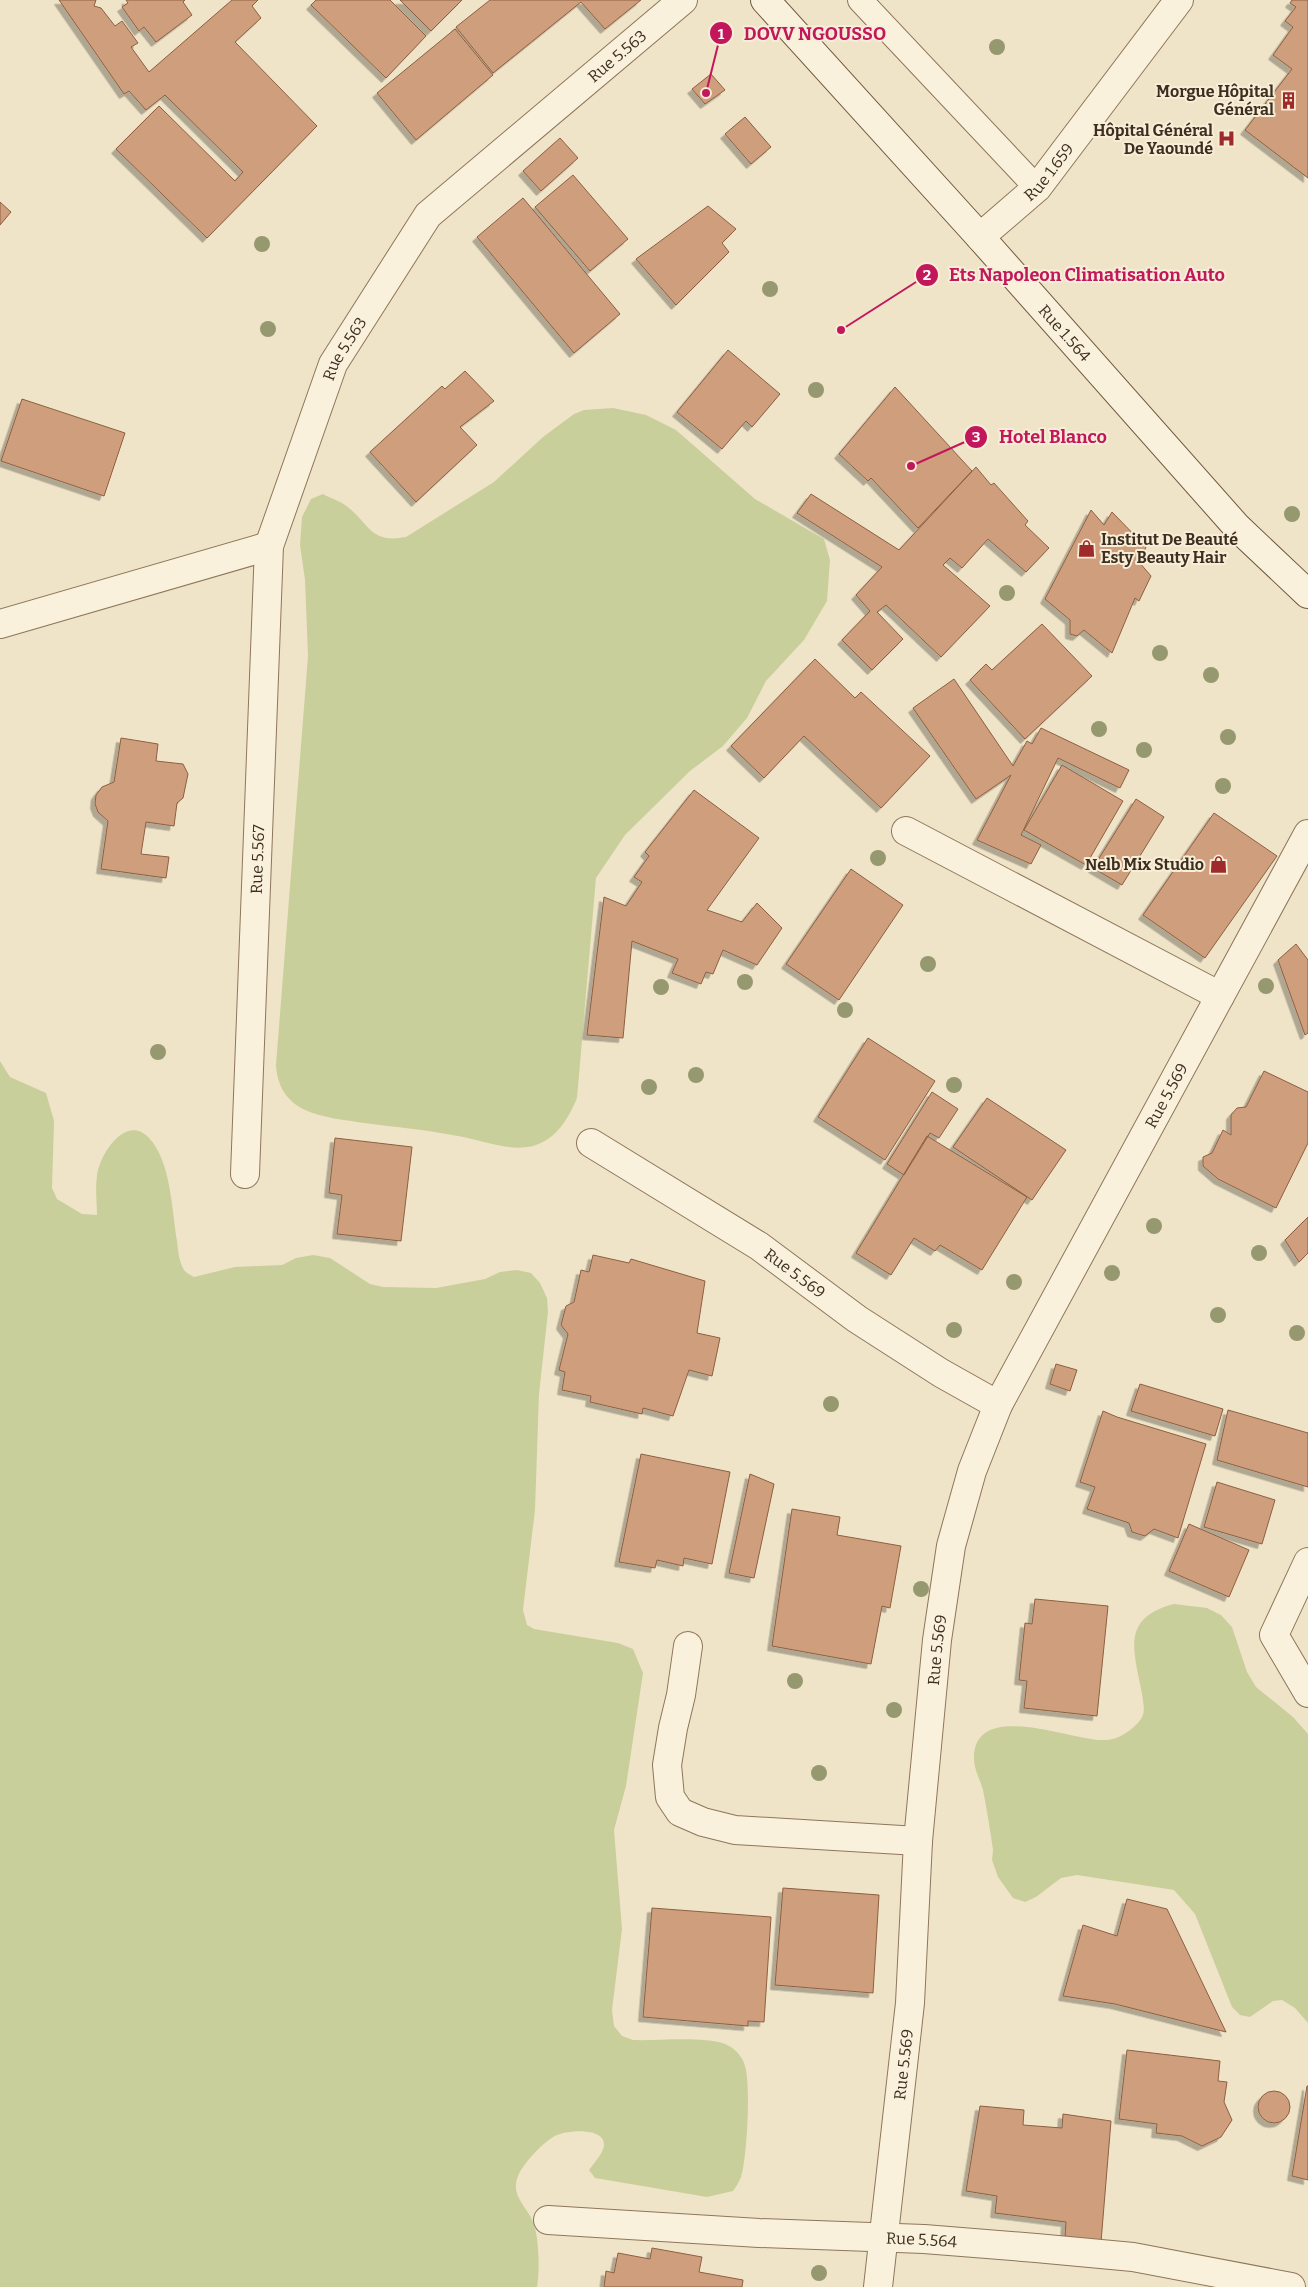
<svg xmlns="http://www.w3.org/2000/svg" width="1308" height="2287" font-family="Bitter,serif">
<defs>
<filter id="shadow"><feDropShadow dx="-4.5" dy="4.5" stdDeviation="0" flood-color="#0004"/></filter>
</defs>
<rect width="100%" height="100%" fill="#f0e4c8"/>
<path fill="#c9cf9b" d="M613 408 646 415 676 430 755 499 824 539 830 560 827 601 804 640 766 681 747 718 723 746 690 771 625 835 596 878 577 1098C568 1119 557 1139 533 1146 508 1152 482 1140 458 1136 427 1130 395 1127 364 1123 345 1120 323 1118 305 1110 286 1101 277 1085 276 1065L308 656 305 580 300 545 302 517 311 499 323 494C330 498 338 500 345 505 370 523 369 544 406 537L494 482 543 437 574 414 584 410Z
M0 1061 10 1077 46 1093 54 1121 52 1188 57 1199 82 1214 97 1215C97 1202 95 1189 97 1176 99 1155 126 1113 149 1138 171 1161 172 1211 177 1241 178 1250 179 1262 184 1270 186 1273 191 1275 194 1277L235 1267 282 1265 296 1258 313 1255 330 1258 370 1284 383 1287 436 1288 485 1279 500 1272 517 1270 531 1273 540 1283 547 1298 548 1312 539 1394 535 1510 523 1610 527 1625 534 1629 618 1643 633 1649 643 1673 626 1786 614 1830 622 1929 612 2010 614 2026 622 2036 633 2040C658 2041 702 2036 725 2044 734 2047 743 2057 745 2066 751 2084 747 2159 741 2177 739 2182 736 2187 733 2191L707 2197 595 2178 589 2170C592 2166 595 2162 598 2158 622 2126 567 2128 553 2137 542 2144 528 2159 521 2170 507 2194 525 2203 533 2222 539 2236 540 2272 537 2287H0Z
M1174 1604 1207 1608 1221 1615 1232 1627 1247 1672 1256 1687 1293 1717 1308 1734V2023L1295 2008 1282 2000 1273 2001 1250 2017 1240 2015 1232 2007 1195 1914 1174 1890 1077 1875 1061 1878 1036 1897 1025 1902 1013 1898 998 1877 992 1860 993 1850C990 1830 987 1810 983 1790 980 1779 974 1770 974 1758 974 1699 1070 1740 1102 1740 1117 1741 1132 1731 1141 1719 1146 1712 1143 1702 1142 1694 1134 1651 1120 1618 1174 1604Z"/>
<path fill="#cf9f7d" stroke="#8d5f41" filter="url(#shadow)" d="M59 0H96L94 6 101 8 115 26 122 21 138 43 131 47 149 72 232 0H258L252 6 261 18 235 42 317 126 207 238 116 149 159 106 235 181 243 172 165 95 146 110 129 91 124 94Z
M126 0H185L183 2 192 15 156 42 144 27 139 31 122 7 128 3Z
M316 0H390L426 36 386 78 311 5Z
M400 0H462L431 31Z
M490 0H641L605 29 581 2 493 73 456 27Z
M1292 0H1308V178L1245 130 1292 69 1273 55 1293 27 1285 21 1296 7 1290 3Z
M455 29 493 75 416 140 377 93Z
M711 74 725 90 705 104 692 89Z
M745 117 771 147 751 164 725 134Z
M560 138 578 158 541 191 523 171Z
M573 175 628 239 590 271 535 207Z
M523 198 620 314 574 353 477 237Z
M0 202 11 212 0 225Z
M708 206 736 229 722 243 729 252 676 305 636 259Z
M728 350 780 394 752 427 746 421 722 449 677 412Z
M465 371 494 401 460 427 477 445 416 502 370 452 442 386 445 389Z
M895 387 972 471 918 528 871 478 868 481 839 454Z
M22 399 125 433 104 496 1 461Z
M976 467 991 485 994 483 1028 521 1025 525 1049 548 1026 572 988 539 962 568 950 558 943 565 990 606 941 657 886 605 877 612 903 639 872 670 842 640 870 611 856 595 882 567 797 513 811 494 899 550Z
M1091 510 1104 525 1112 512 1146 547 1139 562 1151 576 1139 601 1135 598 1112 653 1084 630 1077 636 1070 634V620L1045 599Z
M1042 624 1092 676 1025 739 970 680 986 664 992 670Z
M815 659 855 698 861 692 930 756 881 808 804 736 764 778 731 746Z
M954 679 1013 766 1027 741 1032 744 1041 728 1129 770 1120 788 1058 758 1021 835 1041 845 1031 864 977 840 1011 775 976 799 913 708Z
M121 738 158 744 156 761 183 764 188 774 183 798 177 803 174 826 146 822 141 854 169 857 166 878 101 869 108 821 98 812 95 804 96 795 102 787 114 782Z
M1062 765 1123 801 1086 865 1024 830Z
M694 790 759 838 707 910 742 922 757 903 782 928 757 965 723 950 713 974 706 972 701 984 672 973 678 959 632 941 623 1038 587 1035 604 897 626 906 642 882 634 877 649 856 645 852Z
M1136 799 1164 817 1122 885 1093 868Z
M1214 813 1277 856 1205 958 1143 915Z
M851 869 903 905 839 1000 786 964Z
M1296 944 1308 960V1033L1305 1035 1278 960Z
M868 1038 935 1081 885 1160 818 1117Z
M1264 1071 1308 1092V1143L1276 1208 1218 1179 1203 1166V1157L1212 1153 1223 1130 1231 1135V1115L1237 1108 1246 1107Z
M932 1092 958 1109 939 1138 930 1133 904 1175 887 1164Z
M987 1098 1066 1150 1032 1200 953 1147Z
M927 1136 1027 1197 982 1270 940 1245 935 1251 914 1238 891 1275 856 1253Z
M335 1138 412 1147 401 1241 337 1234 342 1195 329 1193Z
M1308 1217V1253L1299 1262 1285 1240Z
M593 1255 629 1263 631 1259 705 1281 697 1333 720 1338 712 1376 689 1370 673 1416 643 1408 642 1414 590 1402 591 1396 562 1390 565 1372 559 1370 568 1334 561 1325 566 1306 574 1302 581 1270 589 1272Z
M1056 1364 1077 1370 1070 1391 1050 1384Z
M1140 1384 1223 1409 1215 1436 1131 1411Z
M1228 1410 1308 1433V1487L1217 1460Z
M1103 1411 1117 1417 1206 1444 1178 1538 1154 1529 1145 1536 1132 1532 1129 1523 1087 1509 1095 1487 1080 1482Z
M641 1454 730 1472 712 1564 684 1558 683 1566 657 1560 655 1568 619 1562Z
M750 1474 774 1484 754 1578 729 1573Z
M1217 1482 1275 1500 1262 1544 1204 1527Z
M792 1509 840 1517 837 1535 901 1546 890 1608 882 1606 871 1664 772 1646Z
M1189 1524 1249 1550 1229 1597 1169 1571Z
M1035 1599 1108 1606 1097 1716 1024 1708 1027 1681 1019 1680 1025 1623 1032 1624Z
M783 1888 879 1895 873 1993 775 1985Z
M1127 1899 1167 1909 1226 2032 1115 2004 1063 1996 1083 1925 1117 1936Z
M652 1908 771 1917 764 2022 748 2021V2026L643 2017Z
M1127 2050 1220 2061 1218 2081 1227 2082 1224 2102 1232 2120 1221 2137 1202 2146 1182 2136 1156 2133 1157 2124 1119 2119Z
M1307 2086H1308V2180L1292 2176Z
M1258 2107a16 16 0 1 1 32 0a16 16 0 1 1-32 0Z
M980 2106 1024 2110 1023 2125 1062 2128 1063 2114 1111 2121 1101 2242 1065 2236 1066 2222 995 2213 997 2196 966 2191Z
M652 2248 702 2257 699 2272 743 2280 742 2287H604L606 2271 614 2273 618 2253 650 2259Z"/>
<g fill="none" stroke-linecap="round" stroke-linejoin="round">
<defs>
<path id="service" d="M860 0 1037 188"/>
<g id="minor">
<path id="s1" d="M980 237 1037 188 1179 0"/>
<path d="M0 624 269 546"/>
<path d="M906 831 1220 996"/>
<path id="s2" d="M591 1143 759 1246 857 1319 941 1373 998 1405"/>
<path id="s3" d="M245 1174 269 546 333 364 428 215 683 0"/>
<path d="M1308 1562 1274 1635 1308 1693"/>
<path d="M688 1646 681 1695 673 1728 667 1765 670 1797 680 1812 703 1822 735 1830 918 1841"/>
<path id="s4" d="M548 2220 759 2233 924 2239 1036 2248 1133 2257 1291 2287"/>
<path id="s5" d="M878 2287 910 2003 918 1841 937 1640 951 1546 972 1471 998 1405 1308 834"/>
</g>
<g id="secondary">
<path id="s6" d="M765 0 980 237 1237 527 1308 594"/>
</g>
</defs>
<use href="#service" stroke="#8d765c" stroke-width="26"/>
<use href="#minor" stroke="#8d765c" stroke-width="30"/>
<use href="#secondary" stroke="#6f573f" stroke-width="30"/>
<use href="#service" stroke="#faf1dc" stroke-width="24"/>
<use href="#minor" stroke="#faf1dc" stroke-width="28"/>
<use href="#secondary" stroke="#faf1dc" stroke-width="28"/>
</g>
<g fill="#96986f">
<circle cx="997" cy="47" r="8"/>
<circle cx="262" cy="244" r="8"/>
<circle cx="770" cy="289" r="8"/>
<circle cx="268" cy="329" r="8"/>
<circle cx="816" cy="390" r="8"/>
<circle cx="1292" cy="514" r="8"/>
<circle cx="1007" cy="593" r="8"/>
<circle cx="1160" cy="653" r="8"/>
<circle cx="1211" cy="675" r="8"/>
<circle cx="1099" cy="729" r="8"/>
<circle cx="1228" cy="737" r="8"/>
<circle cx="1144" cy="750" r="8"/>
<circle cx="1223" cy="786" r="8"/>
<circle cx="878" cy="858" r="8"/>
<circle cx="928" cy="964" r="8"/>
<circle cx="745" cy="982" r="8"/>
<circle cx="1266" cy="986" r="8"/>
<circle cx="661" cy="987" r="8"/>
<circle cx="845" cy="1010" r="8"/>
<circle cx="158" cy="1052" r="8"/>
<circle cx="696" cy="1075" r="8"/>
<circle cx="954" cy="1085" r="8"/>
<circle cx="649" cy="1087" r="8"/>
<circle cx="1154" cy="1226" r="8"/>
<circle cx="1259" cy="1253" r="8"/>
<circle cx="1112" cy="1273" r="8"/>
<circle cx="1014" cy="1282" r="8"/>
<circle cx="1218" cy="1315" r="8"/>
<circle cx="954" cy="1330" r="8"/>
<circle cx="1297" cy="1333" r="8"/>
<circle cx="831" cy="1404" r="8"/>
<circle cx="921" cy="1589" r="8"/>
<circle cx="795" cy="1681" r="8"/>
<circle cx="894" cy="1710" r="8"/>
<circle cx="819" cy="1773" r="8"/>
<circle cx="819" cy="2273" r="8"/>
</g>
<defs>
<symbol id="building-bare" viewBox="-9 -9 18 18"><path d="M-4-6H4V6H1V3H-1V6H-4ZM-2.5-4.3h1.7v1.8h-1.7ZM.8-4.3h1.7v1.8H.8ZM-2.5-1h1.7V.8h-1.7ZM.8-1h1.7V.8H.8Z" fill="#9e2a2b" stroke="#f7eed8" stroke-width="2.5" paint-order="stroke"/></symbol>
<symbol id="hospital-bare" viewBox="-9 -9 18 18"><path d="M-5-5h3v3.5h4V-5h3V5h-3V1.5h-4V5h-3Z" fill="#9e2a2b" stroke="#f7eed8" stroke-width="2.5" paint-order="stroke"/></symbol>
<symbol id="shop-bare" viewBox="-9 -9 18 18"><path d="M-5-2.5h2.3a2.7 3.5 0 0 1 5.4 0H5L5.5 6h-11ZM-1.5-2.5h3a1.5 2.3 0 0 0-3 0Z" fill="#9e2a2b" stroke="#f7eed8" stroke-width="2.5" paint-order="stroke"/></symbol>
</defs>
<g fill-rule="evenodd">
<use href="#building-bare" x="1276" y="88" width="25" height="25"/>
<use href="#hospital-bare" x="1214" y="126" width="25" height="25"/>
<use href="#shop-bare" x="1074" y="536" width="25" height="25"/>
<use href="#shop-bare" x="1206" y="852" width="25" height="25"/>
</g>
<g text-anchor="middle" dominant-baseline="central" stroke-width="4" stroke-linejoin="round" paint-order="stroke">
<g font-size="16" fill="#3d2e20" stroke="#f7eed8">
<text stroke="none"><textPath href="#s3" startOffset="1245">Rue 5.563</textPath></text>
<text stroke="none"><textPath href="#s1" startOffset="95">Rue 1.659</textPath></text>
<text stroke="none"><textPath href="#s6" startOffset="448">Rue 1.564</textPath></text>
<text stroke="none"><textPath href="#s3" startOffset="840">Rue 5.563</textPath></text>
<text stroke="none"><textPath href="#s3" startOffset="315">Rue 5.567</textPath></text>
<text stroke="none"><textPath href="#s5" startOffset="1246">Rue 5.569</textPath></text>
<text stroke="none"><textPath href="#s2" startOffset="242">Rue 5.569</textPath></text>
<text stroke="none"><textPath href="#s5" startOffset="640">Rue 5.569</textPath></text>
<text stroke="none"><textPath href="#s5" startOffset="224">Rue 5.569</textPath></text>
<text stroke="none"><textPath href="#s4" startOffset="374">Rue 5.564</textPath></text>
</g>
<g font-size="16" font-weight="bold" fill="#3d2e20" stroke="#f7eed8" text-anchor="end">
<text x="1274" y="91">Morgue Hôpital<tspan x="1274" dy="18">Général</tspan></text>
<text x="1213" y="130">Hôpital Général<tspan x="1213" dy="18">De Yaoundé</tspan></text>
<text x="1101" y="539" text-anchor="start">Institut De Beauté<tspan x="1101" dy="18">Esty Beauty Hair</tspan></text>
<text x="1204" y="864">Nelb Mix Studio</text>
</g>
</g>
<path fill="none" stroke="#c2185b" stroke-width="2" d="M706 93L721 33M841 330L927 275M911 466L976 437"/>
<g fill="#c2185b" stroke="#f7eed8" stroke-width="2">
<circle cx="706" cy="93" r="5"/>
<circle cx="841" cy="330" r="5"/>
<circle cx="911" cy="466" r="5"/>
<circle cx="721" cy="33" r="12"/>
<circle cx="927" cy="275" r="12"/>
<circle cx="976" cy="437" r="12"/>
</g>
<g font-size="15" text-anchor="middle" font-weight="bold" fill="#fff">
<text x="721" y="39">1</text>
<text x="927" y="280">2</text>
<text x="976" y="442">3</text>
</g>
<g font-size="18" text-anchor="middle" font-weight="bold" fill="#c2185b" stroke="#f7eed8" stroke-width="4" stroke-linejoin="round" paint-order="stroke">
<text x="815" y="40">DOVV NGOUSSO</text>
<text x="1087" y="281">Ets Napoleon Climatisation Auto</text>
<text x="1053" y="443">Hotel Blanco</text>
</g>
</svg>
